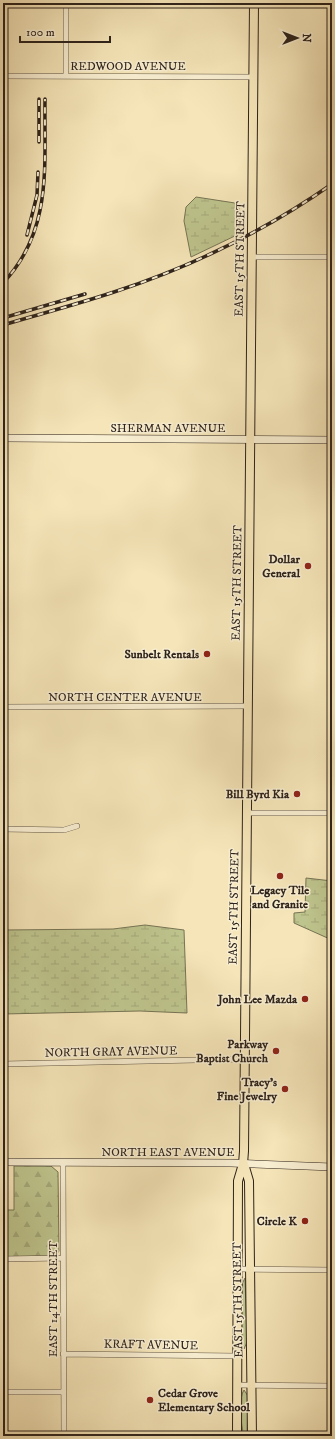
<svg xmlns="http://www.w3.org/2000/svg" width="335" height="1439" font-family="'IM FELL DW Pica',serif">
<defs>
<pattern id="forest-firs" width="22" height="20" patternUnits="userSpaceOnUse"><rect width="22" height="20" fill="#bec48d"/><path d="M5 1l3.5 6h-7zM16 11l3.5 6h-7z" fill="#a4a879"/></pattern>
<pattern id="wetland-marsh" width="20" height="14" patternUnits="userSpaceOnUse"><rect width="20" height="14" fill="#bec48d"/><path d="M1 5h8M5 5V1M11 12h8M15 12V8" fill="none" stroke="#a4a879"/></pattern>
</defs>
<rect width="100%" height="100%" fill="#f5e5b8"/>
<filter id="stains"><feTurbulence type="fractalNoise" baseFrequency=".005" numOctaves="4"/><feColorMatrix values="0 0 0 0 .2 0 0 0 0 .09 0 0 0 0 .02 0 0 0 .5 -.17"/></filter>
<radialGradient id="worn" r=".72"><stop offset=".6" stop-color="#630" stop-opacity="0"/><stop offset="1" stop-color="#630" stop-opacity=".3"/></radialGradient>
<path fill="#bec48d" stroke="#767454" d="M245 1278 247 1342 244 1349 241 1341 242 1284Z
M244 1390 248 1396 247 1436H244C241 1426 238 1398 244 1390Z"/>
<path fill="url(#forest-firs)" stroke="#767454" d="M14 1166H51L58 1172 59 1251 56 1256 3 1257V1210H14Z"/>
<path fill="url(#wetland-marsh)" stroke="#767454" d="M196 197 235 203 239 208V234L191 257 184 221 186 207Z
M306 878 332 881V940L294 923V913L305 912Z
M145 925 184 930 187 1013 140 1011 3 1014V930L113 929Z"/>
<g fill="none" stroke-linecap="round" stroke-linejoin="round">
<defs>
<path id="street" d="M3 76 254 77
M66 76V3
M252 257H332
M3 707 248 706
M247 813H332
M3 829 64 830 77 826
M3 1064 244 1059
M63 1162 64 1436
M3 1259 62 1258
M239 1269 332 1270
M63 1354 237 1356
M237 1385 332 1386
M3 1392H64"/>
<path id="secondary" d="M3 438 332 440
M3 1162 231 1163 332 1167"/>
<path id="primary" d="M244 1164 249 1181 252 1436
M237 1436 238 1181 243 1164 244 1151 254 3"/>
</defs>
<use href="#street" stroke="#605442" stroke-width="6"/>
<use href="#secondary" stroke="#2e231b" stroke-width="8"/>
<use href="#primary" stroke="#2e231b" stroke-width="10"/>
<use href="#street" stroke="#f8eed1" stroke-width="5"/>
<use href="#secondary" stroke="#f8eed1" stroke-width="7"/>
<use href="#primary" stroke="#f5e5b8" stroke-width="8"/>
<defs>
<path id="rail" d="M39 142V99
M27 235 37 195 38 172
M3 283C53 230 44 166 45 99
M3 318 85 294
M3 325C40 314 78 304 114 292 191 267 266 230 332 184"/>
</defs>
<use href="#rail" stroke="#2e231b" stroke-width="3.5"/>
<use href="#rail" stroke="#f8eed1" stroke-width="2" stroke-dasharray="6" stroke-linecap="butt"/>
</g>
<g fill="#8f2418" stroke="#f8eed1" stroke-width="1.5">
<circle cx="308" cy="566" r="4"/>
<circle cx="207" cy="654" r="4"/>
<circle cx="297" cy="794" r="4"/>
<circle cx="280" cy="876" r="4"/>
<circle cx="305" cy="999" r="4"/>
<circle cx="276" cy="1051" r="4"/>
<circle cx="285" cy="1089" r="4"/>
<circle cx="305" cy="1221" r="4"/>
<circle cx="150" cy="1400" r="4"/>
</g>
<g text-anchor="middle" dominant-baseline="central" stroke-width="3" stroke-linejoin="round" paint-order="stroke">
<g font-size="12" fill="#2e231b" stroke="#f8eed1">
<text x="128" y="66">REDWOOD AVENUE</text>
<text transform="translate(240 259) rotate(-89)">EAST 15TH STREET</text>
<text x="168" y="428">SHERMAN AVENUE</text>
<text transform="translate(237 583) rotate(-89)">EAST 15TH STREET</text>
<text x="125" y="697">NORTH CENTER AVENUE</text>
<text transform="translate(234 907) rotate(-89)">EAST 15TH STREET</text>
<text transform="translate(111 1052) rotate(-1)">NORTH GRAY AVENUE</text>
<text x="168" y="1152">NORTH EAST AVENUE</text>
<text transform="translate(53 1299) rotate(-90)">EAST 14TH STREET</text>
<text transform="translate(238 1300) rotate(-91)">EAST 15TH STREET</text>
<text transform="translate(151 1345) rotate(1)">KRAFT AVENUE</text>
</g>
<g font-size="12" font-weight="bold" fill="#2e231b" stroke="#f8eed1" text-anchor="end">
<text x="300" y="559">Dollar<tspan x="300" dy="14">General</tspan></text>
<text x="199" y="654">Sunbelt Rentals</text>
<text x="289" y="794">Bill Byrd Kia</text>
<text x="280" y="890" text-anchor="middle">Legacy Tile<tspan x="280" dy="14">and Granite</tspan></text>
<text x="297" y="999">John Lee Mazda</text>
<text x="268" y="1044">Parkway<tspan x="268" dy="14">Baptist Church</tspan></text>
<text x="277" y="1082">Tracy's<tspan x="277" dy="14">Fine Jewelry</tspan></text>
<text x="297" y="1221">Circle K</text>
<text x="158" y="1393" text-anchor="start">Cedar Grove<tspan x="158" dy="14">Elementary School</tspan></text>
</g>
</g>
<rect width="335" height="1439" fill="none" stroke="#f5e5b8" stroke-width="16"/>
<rect x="4" y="4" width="327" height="1431" fill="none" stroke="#2e231b" stroke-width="2"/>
<rect x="8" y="8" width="319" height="1423" fill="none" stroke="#2e231b"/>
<g transform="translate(297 38) rotate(90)" stroke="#f8eed1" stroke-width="3" paint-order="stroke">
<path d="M0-3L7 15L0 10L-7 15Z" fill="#2e231b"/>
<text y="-6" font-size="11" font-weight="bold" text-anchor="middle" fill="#2e231b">N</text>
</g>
<path d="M20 36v6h90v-6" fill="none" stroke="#2e231b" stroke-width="2"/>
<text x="26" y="36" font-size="12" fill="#2e231b" stroke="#f8eed1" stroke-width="3" paint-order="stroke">100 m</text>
<rect width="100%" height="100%" filter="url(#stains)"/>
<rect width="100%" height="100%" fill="url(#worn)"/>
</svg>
